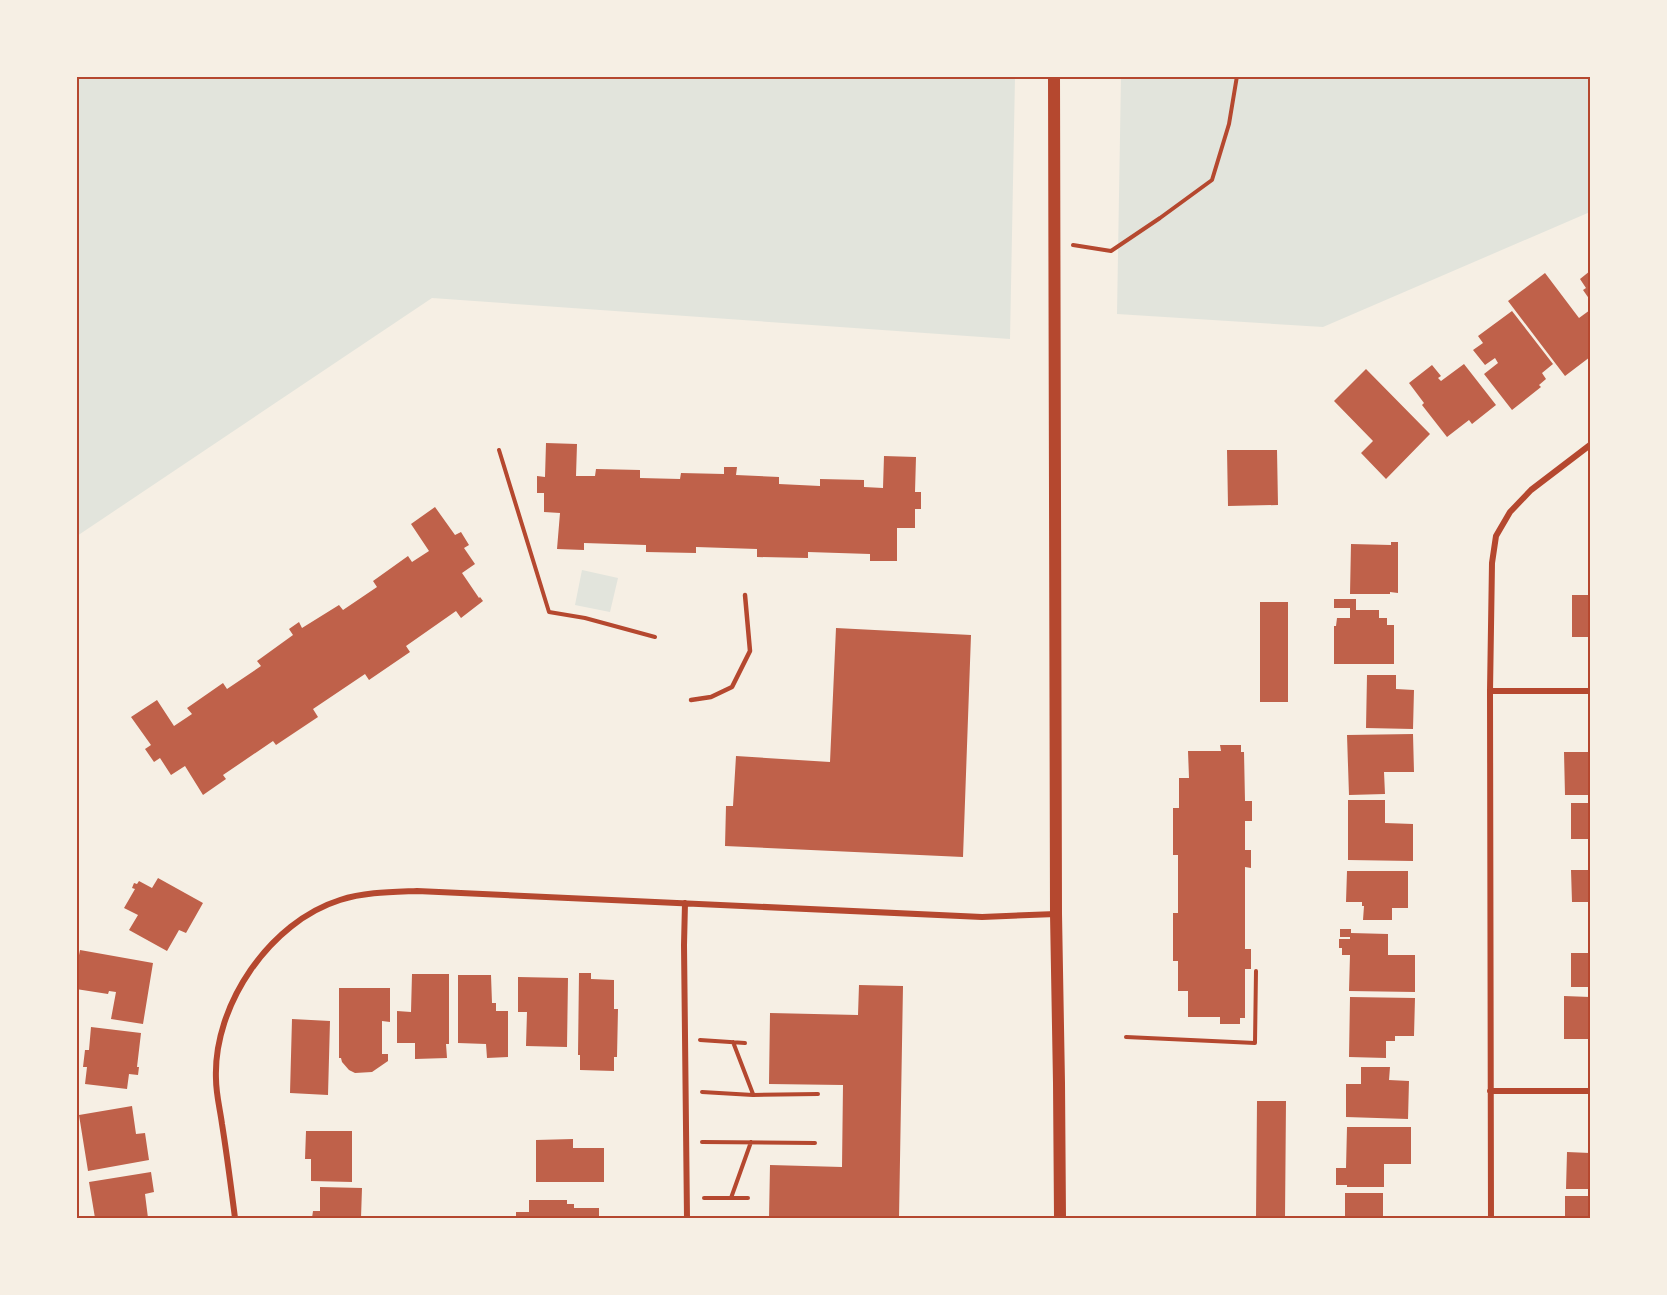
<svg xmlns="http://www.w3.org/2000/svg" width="1667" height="1295" font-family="Karla,sans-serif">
<rect width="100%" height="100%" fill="#f6efe4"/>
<path fill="#e2e4dc" d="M77 76 1015 77 1010 339 432 298 77 536Z
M1121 77H1590V212L1323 327 1117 314Z
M582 570 618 578 610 612 575 605Z"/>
<path fill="#bf614a" d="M1590 271V300L1583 290 1586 288 1580 279Z
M1545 273 1579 318 1590 310V357L1565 376 1508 301Z
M1512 311 1553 364 1542 373 1546 379 1539 385 1541 387 1512 410 1484 374 1498 363 1495 358 1485 365 1473 350 1483 343 1478 336Z
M1464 364 1496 405 1472 424 1469 420 1447 437 1422 405 1424 403 1409 383 1432 365 1441 376 1438 378 1441 381Z
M1366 369 1430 434 1386 479 1361 453 1373 441 1334 401Z
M546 443 577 444 576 476H595L596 469 640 470V478L680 479 681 473 724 474V467H737L736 475 779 477V484L820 486V479L864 480V487L883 488 884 456 916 457 915 492H921V509H915V528H897V561H870V554L808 552V558L757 557V549L696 547V553L646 552V545L584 543V550L557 549 560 513 544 512V493H537V476L545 477Z
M1227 450H1277L1278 505 1228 506Z
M435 507 455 535 461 532 469 545 464 548 475 564 462 573 479 598 480 597 483 601 461 618 456 611 406 646 410 652 369 680 365 674 313 709 318 717 276 745 273 741 223 775 226 779 203 795 185 766 171 775 160 758 154 762 145 749 151 745 131 717 157 700 174 726 192 714 187 708 223 683 227 689 261 666 257 661 293 635 289 629 299 622 302 628 339 605 343 610 377 587 373 581 408 556 412 562 429 551 411 524Z
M1391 542H1398V593L1390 592V594H1350L1351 544 1391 545Z
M1572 595H1590V637H1572Z
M1334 599H1356V610H1379V618H1387V625H1394V664H1334V626H1336L1337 618H1350V608H1334Z
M1260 602H1288V702H1260Z
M836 628 971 635 963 857 725 846 726 806H733L736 756 830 762Z
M1367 675H1396V689L1414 690 1413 729 1366 728Z
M1413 734 1414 772H1384L1385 794 1349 795 1347 735Z
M1220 745H1241V752H1244L1245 801H1252V821H1245V850H1251V868L1245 867V949H1251V969H1245V1018H1240V1024H1220V1017H1188V991H1178V961H1173V913H1178V855H1173V808H1179V778H1189L1188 751H1221Z
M1564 752H1590V795H1565Z
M1348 800H1385V823L1413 824V861L1348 860Z
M1571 803H1590V839H1571Z
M1571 870H1590V902H1572Z
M1347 871H1408V908H1392V920H1363L1364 906H1362V902H1346Z
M158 878 203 903 186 933 179 930 167 951 129 930 138 915 124 908 135 889 132 888 134 883 137 884 139 881 152 888Z
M1340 929H1351V933L1388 934V955H1415V992L1349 991 1350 955H1342V948H1339V939H1350V937H1340Z
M80 950 153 963 143 1024 111 1019 116 992 109 991 108 994 76 989V971Z
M1571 953H1590V987H1571Z
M579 973H591V979L614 980V1009H618L617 1057H614V1071L580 1070V1055H578Z
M412 974H449V1044H446L447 1058 415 1059V1043H397V1011L411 1012Z
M458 975H491L492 1003H496V1011H508V1057L487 1058 486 1044 458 1043Z
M518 977 568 978 567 1047 526 1046 527 1012H518Z
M859 985 903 986 899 1218H769L770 1165 842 1167 843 1085 769 1084 770 1013 858 1015Z
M339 988H390V1022L382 1021V1054H388V1061L372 1072 355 1073 349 1070 342 1062 341 1058H339Z
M1564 996 1590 997V1039H1564Z
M1350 997 1415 998 1414 1036H1395V1041H1386V1058L1349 1057Z
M292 1019 330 1021 328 1095 290 1093Z
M91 1027 141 1033 137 1067H139L138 1075 129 1074 127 1089 85 1084 87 1067H83L85 1050H89Z
M1361 1067H1390L1389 1080 1409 1081 1408 1119 1346 1117V1084H1361Z
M1257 1101H1286L1285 1218H1256Z
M132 1106 136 1134 145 1133 149 1160 88 1171 79 1115Z
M1347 1127H1411V1164H1384V1187H1347V1185H1336V1168H1346Z
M306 1131H352V1182L311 1181V1159H305Z
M573 1139V1148H604V1182H536V1140Z
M1567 1152 1590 1153V1189H1566Z
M151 1172 154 1192 145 1194 148 1218H95L89 1182Z
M320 1187 362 1188 361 1218H312L313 1211H320Z
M1345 1193H1383V1216H1411V1218H1345Z
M1565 1196H1590V1218H1565Z
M529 1200H567V1204H574V1208H599V1218H516V1212H529Z"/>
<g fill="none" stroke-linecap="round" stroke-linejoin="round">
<path stroke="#b5482f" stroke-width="4" d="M1073 245 1111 251 1160 218 1212 180 1229 124 1237 76
M499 450 549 612 585 618 655 637
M1126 1037 1255 1043 1256 971
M700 1040 745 1043
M733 1042 753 1094
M702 1092 753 1095 818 1094
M702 1142 815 1143
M704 1198H748
M731 1198 751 1142"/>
<path stroke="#b5482f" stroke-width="4.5" d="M691 700 711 697 732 687 750 651 745 595"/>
<path stroke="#b5482f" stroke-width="6" d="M1490 691H1590
M685 903 684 945 687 1218
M1490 1091H1590
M235 1218C231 1187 227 1155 222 1124 220 1109 216 1094 216 1079 213 1005 270 922 340 900 365 892 391 892 417 891L982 917 1056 914
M1491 1218 1490 691 1492 563 1496 536 1510 512 1531 490 1590 445"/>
<path stroke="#b5482f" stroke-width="12" d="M1054 76 1056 914 1059 1083 1060 1218"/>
</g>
<rect width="1667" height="1295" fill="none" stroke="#f6efe4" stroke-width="156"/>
<rect x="78" y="78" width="1511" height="1139" fill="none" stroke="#b5482f" stroke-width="2"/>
</svg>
